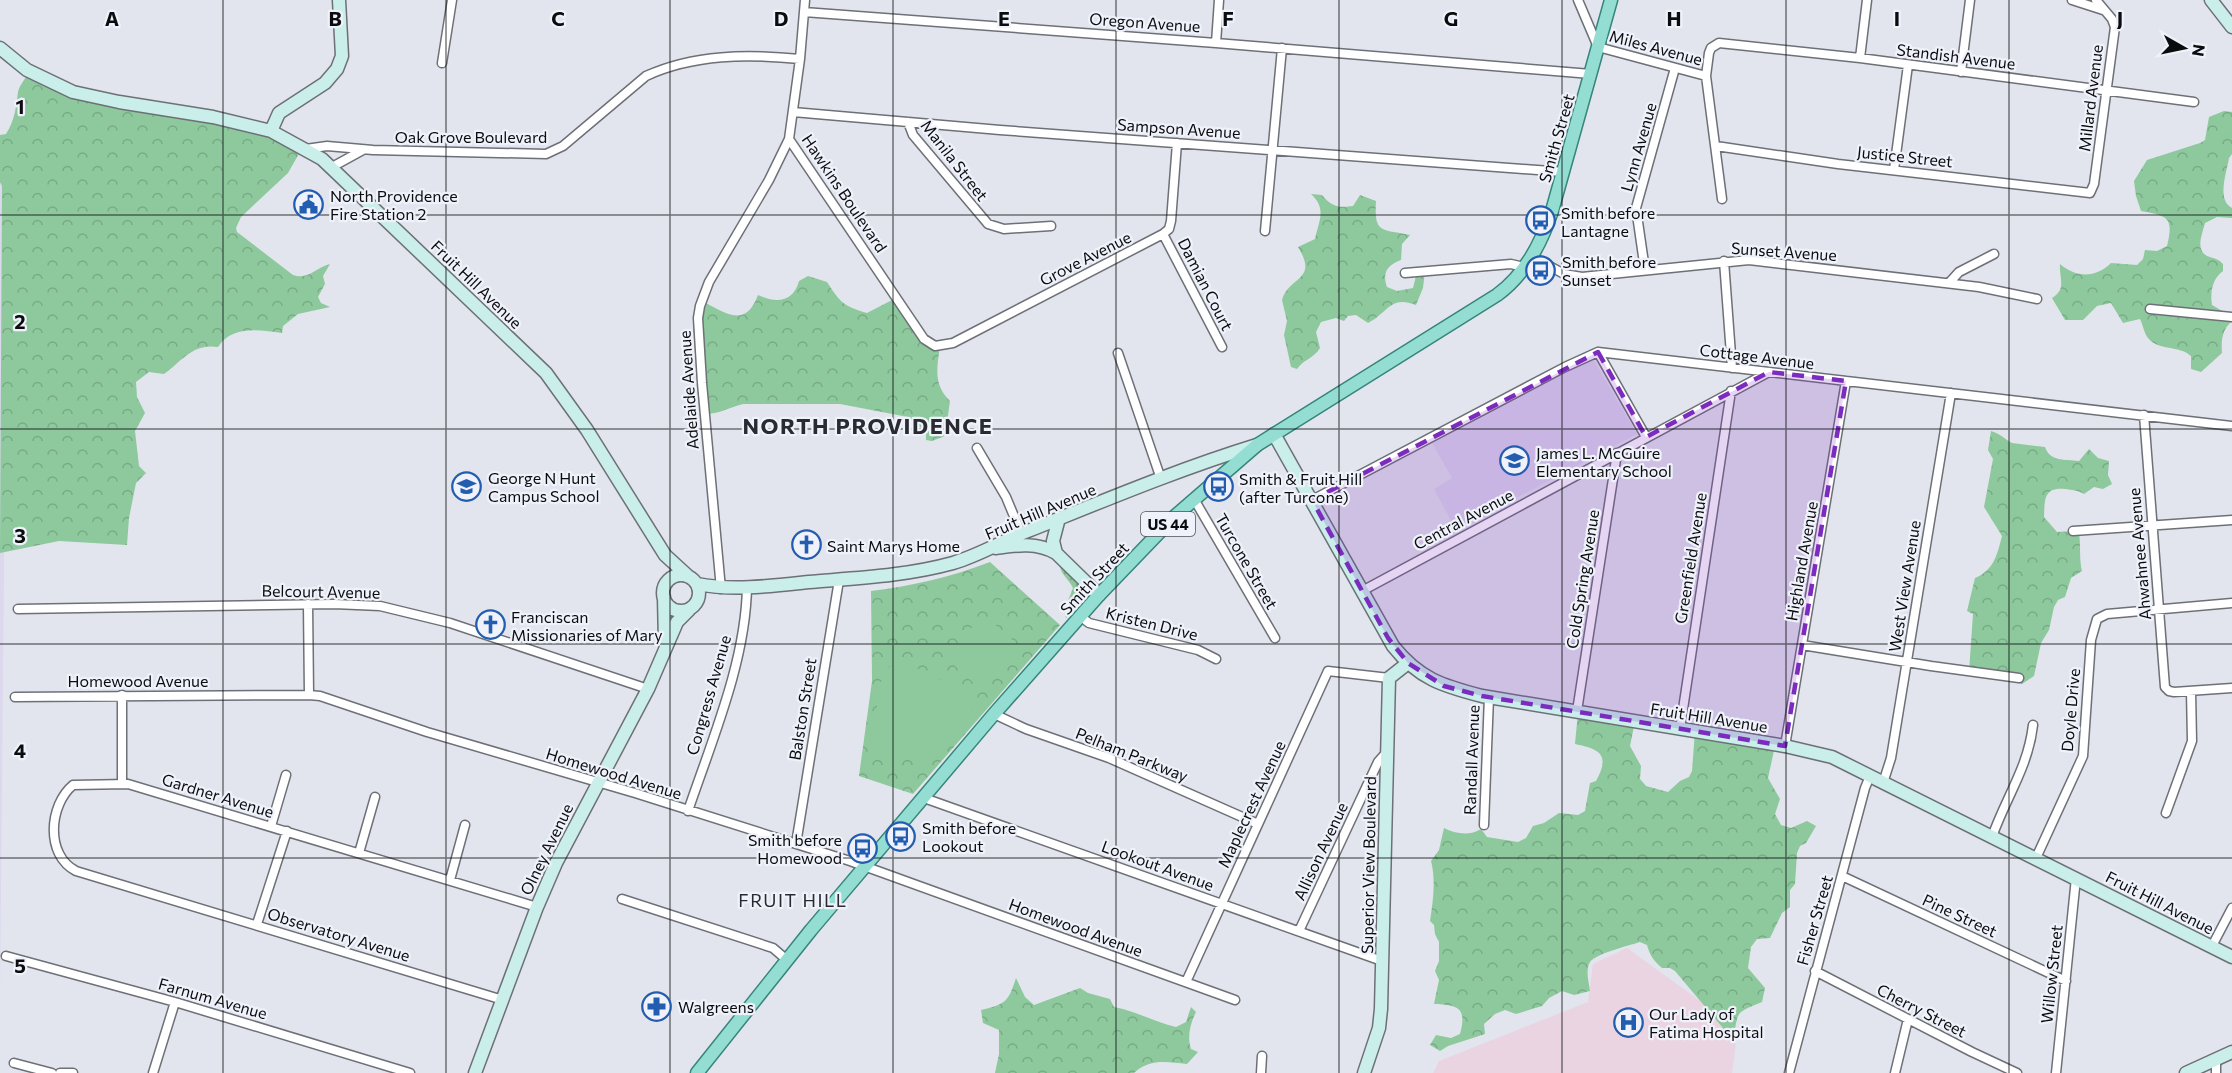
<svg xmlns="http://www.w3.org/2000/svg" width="2232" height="1073" font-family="Commissioner,sans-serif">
<defs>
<pattern id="grass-dots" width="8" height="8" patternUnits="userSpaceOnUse" patternTransform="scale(1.5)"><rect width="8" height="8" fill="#8dc99c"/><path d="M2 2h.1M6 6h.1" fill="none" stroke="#78ab85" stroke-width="1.8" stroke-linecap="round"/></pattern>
<pattern id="forest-crowns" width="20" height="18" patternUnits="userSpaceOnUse" patternTransform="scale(1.5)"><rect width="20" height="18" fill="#8dc99c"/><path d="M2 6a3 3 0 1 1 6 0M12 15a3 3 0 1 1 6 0" fill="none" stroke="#78ab85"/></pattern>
</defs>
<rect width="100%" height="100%" fill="#e2e5ed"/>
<path fill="#dcd8ed" d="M0 148H8L0 989Z
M1593 359 1637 434 1456 530 1434 489 1452 478 1432 443 1576 365Z"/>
<path fill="#ead4e2" d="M1627 948 1699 1000 1736 1042 1732 1073H1433L1439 1061 1588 1002 1593 964Z"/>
<path fill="url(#grass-dots)" d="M1060 565 1083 588 1082 600 1066 618 1064 611 1073 588C1069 579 1060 574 1060 565Z"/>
<path fill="url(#forest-crowns)" d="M28 74 54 85 247 126 301 150 288 173 241 217 236 228 237 232 293 275C309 280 315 268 330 264L323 276 325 284 318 297 321 303 330 307 298 314 283 326 282 333C260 330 232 325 218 347 193 343 183 360 164 374L149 372 136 382 137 397 145 413 135 431 139 466 146 473 136 483 129 518 127 545 59 541 0 553 2 186 0 182V135L6 134C15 120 16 107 18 92 19 86 25 79 28 74Z
M2224 111 2232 112V154L2229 158C2227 172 2216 200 2232 208V218L2217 217 2205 223C2202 235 2194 252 2210 257 2216 259 2218 259 2223 264V271C2212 279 2210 293 2212 305L2224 312 2232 314V321C2222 330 2221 340 2222 353L2201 372 2191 369V356C2179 345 2158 351 2148 338 2144 333 2143 325 2140 319L2123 323 2111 303 2097 306 2083 320H2065L2052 298C2067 289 2059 279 2060 264 2076 278 2096 278 2111 263L2137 265 2143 259 2145 250 2157 251 2167 246C2174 217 2168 216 2141 211L2136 196 2134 181 2147 160 2200 143 2205 140 2209 117Z
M1311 194 1322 195C1332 207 1339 208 1353 206L1360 195 1376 201C1374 234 1381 229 1410 235L1402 244 1401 260C1387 265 1382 273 1387 287L1397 291 1413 288 1416 276 1425 271 1423 288 1416 305C1390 295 1389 312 1368 323L1356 315 1348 316 1344 321 1336 318 1321 322 1316 332 1320 348C1314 358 1303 360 1297 369L1291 367 1284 335 1287 321 1282 300C1289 276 1319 281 1298 247L1315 239C1319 220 1327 209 1311 194Z
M808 276 827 282C840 302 843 306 867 313L894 299 924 341 940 346C937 368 933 384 950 401L945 436 932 441 926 440V432L908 417 840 404H743C727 408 718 415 701 414L693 325 700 300C724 312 745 330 758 295 776 303 793 303 799 281Z
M1991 431C2003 435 2004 439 2012 443L2045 447C2050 462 2065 459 2079 461L2089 449 2098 458 2109 461 2108 475 2112 484 2103 489 2094 487 2084 494C2078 490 2072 490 2065 489 2043 487 2045 500 2044 517L2057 532 2077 531 2079 533C2081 545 2079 560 2082 571L2071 578 2065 597 2058 600 2054 607 2049 630 2041 643 2034 676 2022 684 1969 672 1973 614 1967 611 1975 578C1994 570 1997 555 2002 536L1984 507 1993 459 1988 450Z
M990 562 1060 625 913 794 859 776 872 681 871 591C912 586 951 577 990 562Z
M1578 712 1635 721 1630 746 1641 766 1640 779 1646 786 1668 792 1680 781 1689 777 1692 771 1695 731 1775 746 1768 778 1780 799 1775 814 1781 825 1791 828 1807 821 1816 826 1806 843 1800 846 1797 853 1795 884 1790 890V907L1782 913 1770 938 1757 939 1751 947 1748 968 1765 988 1762 1002C1733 1014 1739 1011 1733 1040L1675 971 1670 968H1662C1654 961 1650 956 1647 945L1640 942C1628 946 1597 953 1590 962 1585 970 1589 983 1590 991L1574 995 1562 991 1549 998 1542 1006 1516 1014 1505 1010 1495 1014 1484 1024 1485 1034 1448 1046 1440 1051 1430 1045 1436 1035 1451 1038 1460 1034C1467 1008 1459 1005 1434 1004L1439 980 1435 971 1439 961V942L1435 934 1434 925 1430 921C1433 902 1436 880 1431 861L1439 850 1444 828C1455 834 1470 836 1481 829L1487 837 1518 842 1526 838 1533 826 1544 823 1559 813 1578 815 1585 811 1590 783 1596 781C1611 754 1599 749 1575 744Z
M1016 978 1025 997 1034 1005 1080 988 1088 993 1110 999 1114 1007C1136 1011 1154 1022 1176 1027L1186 1022 1191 1007 1196 1012C1190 1024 1187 1037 1191 1049L1198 1052 1187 1064C1167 1062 1150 1058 1134 1073H995L999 1054V1030L983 1023 981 1010C1005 1004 1008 1003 1016 978Z"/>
<path fill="#8dc99c" d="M983 614 1015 642 997 663 965 636Z
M963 637 996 664 977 686 945 657Z
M900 660 979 699C955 744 922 772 869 754L883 671Z"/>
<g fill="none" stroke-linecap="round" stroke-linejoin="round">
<defs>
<path id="street" d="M805 0 800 59 789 139 924 339 935 346 953 343 1163 234 1169 229 1171 221 1177 143
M1578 0 1598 47 1706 76
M2072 0 2103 10
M804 12 1216 43 1591 74
M1216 43 1219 0
M1860 58 1867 0
M442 63 452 0
M1961 72 1970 0
M793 112 1000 130 1564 172
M908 122 913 135 988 224 1004 229 1051 226
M1716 146 1838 164 2090 193 2094 184 2115 27 2112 19 2096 0
M306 149 327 146 373 150 546 154 563 146 646 76C694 54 748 54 800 59
M332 167 363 150
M1894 170 1908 65
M1722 199 1706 76 1709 53 1711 48 1719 43 1860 58 2194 102
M1265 231 1282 48
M1163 234 1222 347
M1533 257 1564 274 1582 277 1749 260 1979 287 2037 299
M1724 261 1732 368
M1645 270 1636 208 1675 68
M1405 273 1511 264 1524 267
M1949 283 1959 272 1994 254
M2150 309 2232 317
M1598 352 1646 437
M1118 353 1161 479
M2144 415 2165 687 2169 691 2174 692 2232 688
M977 448 1006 497 1021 533
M1194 499 1275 638
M1312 500 1565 367 1598 352 2232 426
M2073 531 2232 520
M721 589 702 383 698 318 700 306 709 282 769 180 789 139
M1362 591 1769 372
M308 604 309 695
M18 609 334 604 380 606 450 623 648 689
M1080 616 1089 623 1198 650 1216 659
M1802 645 1931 666 2019 678
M15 697 309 695 320 696 427 732 635 793 850 861 1235 1000
M1577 711 1617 453
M994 714 1026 729 1109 758 1258 824
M1680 729 1731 391
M1785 746 1846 381
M122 783V695
M1883 783 1891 758 1951 393
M924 798 1382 961
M688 811C712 740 746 661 747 586
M2166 813 2192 741 2191 691
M1484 825 1489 697
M271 826 286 775
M1992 837C2006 797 2028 768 2033 725
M796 844 839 580
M359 853 375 797
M2036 858 2083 756 2091 640 2097 619 2107 614 2232 603
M1842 876 2066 981
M450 880 465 825
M622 899 773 948 787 960
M257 924 287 831
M1299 931 1378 762 1386 753
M2212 946 2232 908
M6 956 175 1002 410 1073
M1815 971 1972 1052 2017 1073
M1186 982 1328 671 1389 678
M503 1000 76 871C45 855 49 805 73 785L128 784 537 907
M2216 1059V1073
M14 1063 52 1073
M60 1073H73
M153 1073 175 1002
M1261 1073 1262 1056
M1789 1073 1865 788 1870 776
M1895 1073 1908 1019
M2056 1073 2076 878"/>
<path id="secondary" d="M2211 0 2232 27
M0 48 27 70 73 92 119 102 213 117 271 131 322 159 546 373 587 430 665 555 689 577
M271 131 279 113 325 83 337 69 342 56 339 0
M1274 434 1393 646C1419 679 1443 686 1482 696L1785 746 1832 757 2232 957
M996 548C1017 545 1037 542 1056 553L1099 595
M1056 553 1053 541 1059 518
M663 593a18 18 0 1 1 36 0a18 18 0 1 1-36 0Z
M697 584C733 591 772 586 809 582 857 578 906 576 953 563 980 555 1002 541 1028 531 1103 501 1179 469 1257 445
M664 597 665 643
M475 1073 537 907 556 863 648 689 677 622 689 610
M1364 1073 1379 1028 1381 1009 1389 678 1408 663
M2186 1073 2232 1052"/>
<path id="primary" d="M697 1073 811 930 994 714 1099 595 1174 517 1257 445 1497 295C1525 275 1541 244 1552 211L1611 0"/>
</defs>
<use href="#street" stroke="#6d7077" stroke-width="11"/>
<use href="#secondary" stroke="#6d7077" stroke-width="15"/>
<use href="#primary" stroke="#36857b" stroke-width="15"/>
<use href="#street" stroke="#fff" stroke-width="8"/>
<use href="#secondary" stroke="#caeee9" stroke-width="12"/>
<use href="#primary" stroke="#94ddd3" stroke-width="12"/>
</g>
<path fill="#7b2cbf" fill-opacity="0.2" stroke="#7b2cbf" stroke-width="4.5" stroke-dasharray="12 8" stroke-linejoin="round" d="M1598 352 1646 437 1769 372 1846 381 1785 746 1482 696 1444 686 1408 663 1388 638 1312 500Z"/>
<path fill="none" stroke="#0b0c0e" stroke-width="1.5" stroke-opacity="0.55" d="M223 0V1073M446 0V1073M670 0V1073M893 0V1073M1116 0V1073M1339 0V1073M1562 0V1073M1786 0V1073M2009 0V1073M0 215H2232M0 429H2232M0 644H2232M0 858H2232"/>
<defs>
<symbol id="civic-ring" viewBox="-11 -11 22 22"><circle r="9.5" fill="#eff2fa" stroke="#225daf" stroke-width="1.5"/><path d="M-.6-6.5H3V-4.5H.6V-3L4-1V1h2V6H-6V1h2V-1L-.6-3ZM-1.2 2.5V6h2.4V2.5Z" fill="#225daf"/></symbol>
<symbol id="bus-ring" viewBox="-11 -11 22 22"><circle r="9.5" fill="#eff2fa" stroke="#225daf" stroke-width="1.5"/><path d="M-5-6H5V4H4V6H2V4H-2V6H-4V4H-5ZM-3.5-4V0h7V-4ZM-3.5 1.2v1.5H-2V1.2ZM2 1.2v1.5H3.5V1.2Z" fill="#225daf"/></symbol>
<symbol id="school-ring" viewBox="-11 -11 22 22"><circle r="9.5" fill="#eff2fa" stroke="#225daf" stroke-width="1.5"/><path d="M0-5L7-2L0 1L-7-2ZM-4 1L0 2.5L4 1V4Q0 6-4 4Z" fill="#225daf"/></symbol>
<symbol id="church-ring" viewBox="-11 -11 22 22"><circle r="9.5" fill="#eff2fa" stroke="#225daf" stroke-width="1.5"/><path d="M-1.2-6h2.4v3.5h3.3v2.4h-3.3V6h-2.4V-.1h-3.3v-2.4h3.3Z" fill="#225daf"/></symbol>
<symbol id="pharmacy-ring" viewBox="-11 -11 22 22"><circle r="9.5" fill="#eff2fa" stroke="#225daf" stroke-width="1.5"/><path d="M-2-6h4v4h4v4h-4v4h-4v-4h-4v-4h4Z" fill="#225daf"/></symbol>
<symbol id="hospital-ring" viewBox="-11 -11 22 22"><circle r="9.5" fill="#eff2fa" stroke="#225daf" stroke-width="1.5"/><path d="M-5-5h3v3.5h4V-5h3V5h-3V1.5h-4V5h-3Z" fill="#225daf"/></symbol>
</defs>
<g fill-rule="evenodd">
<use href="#civic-ring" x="292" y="188" width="33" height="33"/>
<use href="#bus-ring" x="1524" y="204" width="33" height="33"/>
<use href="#bus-ring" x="1524" y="254" width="33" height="33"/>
<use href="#school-ring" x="1498" y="444" width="33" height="33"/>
<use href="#school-ring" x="450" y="470" width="33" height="33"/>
<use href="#bus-ring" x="1202" y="470" width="33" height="33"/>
<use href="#church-ring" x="790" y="528" width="33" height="33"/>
<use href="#church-ring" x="474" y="608" width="33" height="33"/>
<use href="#bus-ring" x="884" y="820" width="33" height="33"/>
<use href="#bus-ring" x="846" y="832" width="33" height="33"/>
<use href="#pharmacy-ring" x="640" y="990" width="33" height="33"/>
<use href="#hospital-ring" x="1612" y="1006" width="33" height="33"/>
</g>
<g text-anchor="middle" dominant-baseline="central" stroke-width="4.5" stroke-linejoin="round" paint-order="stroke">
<rect fill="#eff2fa" stroke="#4f5155" stroke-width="1.5" x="1141" y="512" width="54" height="24" rx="4.5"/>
<g font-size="15" font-weight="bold" fill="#0b0c0e">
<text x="1168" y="524">US 44</text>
</g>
<g font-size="16" fill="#0b0c0e" stroke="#eff2fa">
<text transform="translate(1145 22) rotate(4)">Oregon Avenue</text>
<text transform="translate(1656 47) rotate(15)">Miles Avenue</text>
<text transform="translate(1956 56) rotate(7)">Standish Avenue</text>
<text transform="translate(2090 98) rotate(-83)">Millard Avenue</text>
<text transform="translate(1179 128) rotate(4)">Sampson Avenue</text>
<text x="471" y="136">Oak Grove Boulevard</text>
<text transform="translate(1556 138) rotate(-74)">Smith Street</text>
<text transform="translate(1638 147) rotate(-74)">Lynn Avenue</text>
<text transform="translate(1905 156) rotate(6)">Justice Street</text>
<text transform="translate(955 160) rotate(52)">Manila Street</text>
<text transform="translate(845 193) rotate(56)">Hawkins Boulevard</text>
<text transform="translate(1784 251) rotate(4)">Sunset Avenue</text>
<text transform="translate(1085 258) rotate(-27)">Grove Avenue</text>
<text transform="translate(477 284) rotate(44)">Fruit Hill Avenue</text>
<text transform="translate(1206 284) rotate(63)">Damian Court</text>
<text transform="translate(1757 356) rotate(7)">Cottage Avenue</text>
<text transform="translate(688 390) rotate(-94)">Adelaide Avenue</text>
<text transform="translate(1040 511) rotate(-23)">Fruit Hill Avenue</text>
<text transform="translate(1463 519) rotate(-28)">Central Avenue</text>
<text transform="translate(2139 554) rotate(-95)">Ahwahnee Avenue</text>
<text transform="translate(1690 558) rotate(-81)">Greenfield Avenue</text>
<text transform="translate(1247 561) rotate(60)">Turcone Street</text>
<text transform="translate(1801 561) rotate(-80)">Highland Avenue</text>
<text transform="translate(1094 578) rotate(-47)">Smith Street</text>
<text transform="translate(1582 579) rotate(-81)">Cold Spring Avenue</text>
<text transform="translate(1904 586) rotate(-81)">West View Avenue</text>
<text transform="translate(321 591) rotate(1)">Belcourt Avenue</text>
<text transform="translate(1152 623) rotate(14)">Kristen Drive</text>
<text x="138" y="680">Homewood Avenue</text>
<text transform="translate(708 695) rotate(-74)">Congress Avenue</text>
<text transform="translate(802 709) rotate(-81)">Balston Street</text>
<text transform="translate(2070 710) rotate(-85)">Doyle Drive</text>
<text transform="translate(1709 717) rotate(9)">Fruit Hill Avenue</text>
<text transform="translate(1132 754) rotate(22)">Pelham Parkway</text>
<text transform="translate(1471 760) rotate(-88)">Randall Avenue</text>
<text transform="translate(614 773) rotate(17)">Homewood Avenue</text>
<text transform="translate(218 795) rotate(17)">Gardner Avenue</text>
<text transform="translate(1251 804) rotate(-65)">Maplecrest Avenue</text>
<text transform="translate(546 849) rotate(-64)">Olney Avenue</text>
<text transform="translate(1320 851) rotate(-65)">Allison Avenue</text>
<text transform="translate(1158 865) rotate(20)">Lookout Avenue</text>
<text transform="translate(1368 865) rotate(-89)">Superior View Boulevard</text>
<text transform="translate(2160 902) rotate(27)">Fruit Hill Avenue</text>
<text transform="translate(1960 915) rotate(25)">Pine Street</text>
<text transform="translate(1814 920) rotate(-74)">Fisher Street</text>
<text transform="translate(1076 927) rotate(20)">Homewood Avenue</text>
<text transform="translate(339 934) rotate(17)">Observatory Avenue</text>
<text transform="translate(2051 974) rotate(-84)">Willow Street</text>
<text transform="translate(213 998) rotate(16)">Farnum Avenue</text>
<text transform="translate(1922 1010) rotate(27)">Cherry Street</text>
</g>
<g font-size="16" fill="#0b0c0e" stroke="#eff2fa" text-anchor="start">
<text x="330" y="195">North Providence<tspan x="330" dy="18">Fire Station 2</tspan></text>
<text x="1561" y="212">Smith before<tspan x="1561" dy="18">Lantagne</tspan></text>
<text x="1562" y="261">Smith before<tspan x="1562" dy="18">Sunset</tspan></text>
<text x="1536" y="452">James L. McGuire<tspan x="1536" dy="18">Elementary School</tspan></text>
<text x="488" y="477">George N Hunt<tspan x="488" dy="18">Campus School</tspan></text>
<text x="1239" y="478">Smith &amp; Fruit Hill<tspan x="1239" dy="18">(after Turcone)</tspan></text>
<text x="827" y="545">Saint Marys Home</text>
<text x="511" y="616">Franciscan<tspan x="511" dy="18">Missionaries of Mary</tspan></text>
<text x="922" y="827">Smith before<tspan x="922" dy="18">Lookout</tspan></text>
<text x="842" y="839" text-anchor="end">Smith before<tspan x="842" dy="18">Homewood</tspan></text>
<text x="678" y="1006">Walgreens</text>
<text x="1649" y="1013">Our Lady of<tspan x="1649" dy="18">Fatima Hospital</tspan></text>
</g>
<g font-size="18" letter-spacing="1.5" fill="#292b31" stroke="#eff2fa">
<text x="793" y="900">FRUIT HILL</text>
</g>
<g font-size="22" font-weight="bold" letter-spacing="1.5" fill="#292b31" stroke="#eff2fa">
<text x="868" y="425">NORTH PROVIDENCE</text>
</g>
</g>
<g font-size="20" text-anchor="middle" font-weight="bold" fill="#0b0c0e" stroke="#eff2fa" stroke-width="4.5" stroke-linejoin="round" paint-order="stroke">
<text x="112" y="26">A</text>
<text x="335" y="26">B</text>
<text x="558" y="26">C</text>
<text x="781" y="26">D</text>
<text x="1004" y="26">E</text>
<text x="1228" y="26">F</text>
<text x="1451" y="26">G</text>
<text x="1674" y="26">H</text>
<text x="1897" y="26">I</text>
<text x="2120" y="26">J</text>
<text x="20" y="114">1</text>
<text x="20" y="329">2</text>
<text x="20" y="543">3</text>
<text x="20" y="758">4</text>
<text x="20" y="973">5</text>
</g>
<g transform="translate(2184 48) rotate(99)" stroke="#eff2fa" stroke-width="4.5" paint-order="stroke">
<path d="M0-4.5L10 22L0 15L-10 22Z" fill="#0b0c0e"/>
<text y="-9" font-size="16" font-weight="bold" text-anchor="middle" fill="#0b0c0e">N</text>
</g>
</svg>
